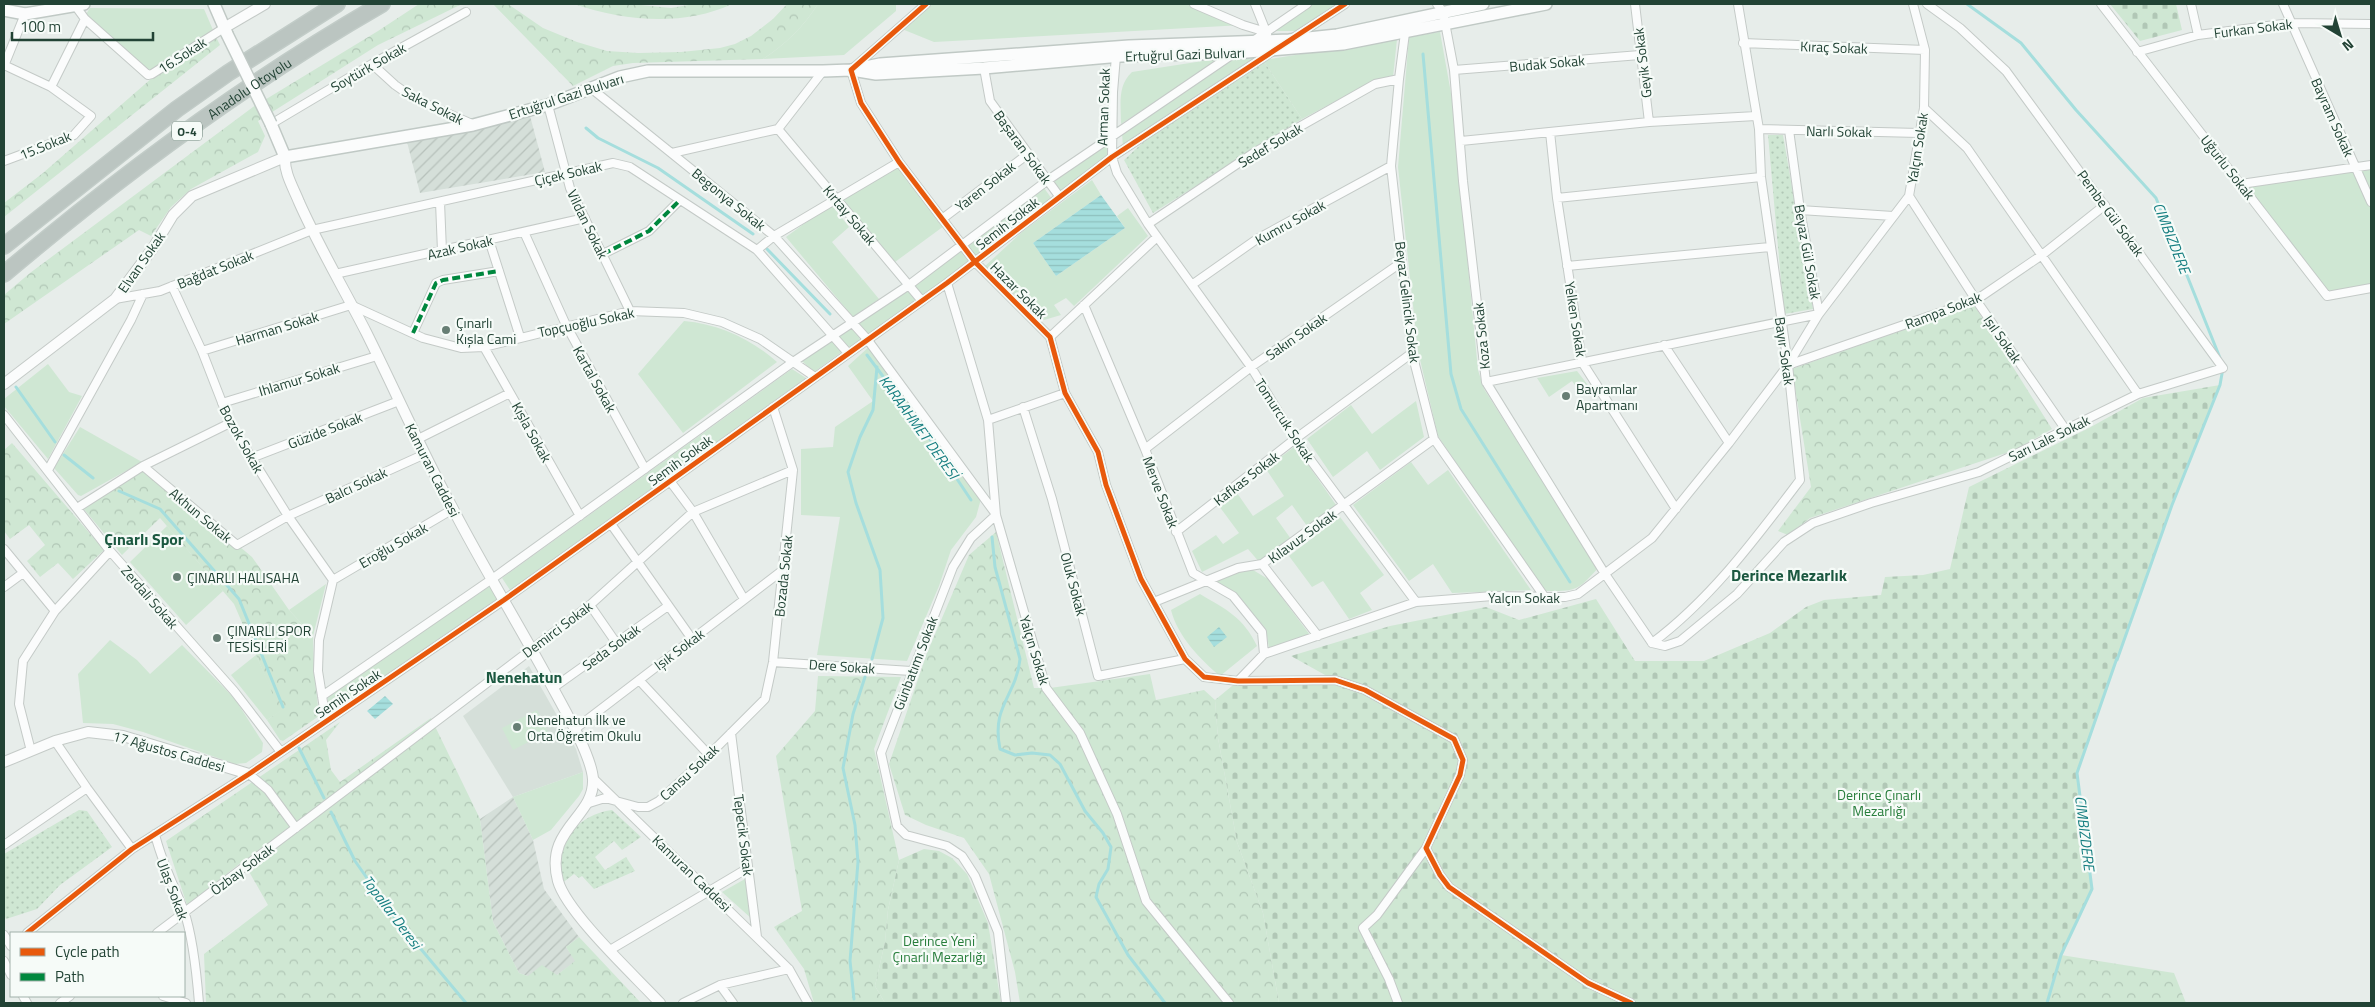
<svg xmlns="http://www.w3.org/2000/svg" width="2375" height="1007" font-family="'Titillium Web',sans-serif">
<defs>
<pattern id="industrial-furrows" width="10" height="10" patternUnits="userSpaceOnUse" patternTransform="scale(1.25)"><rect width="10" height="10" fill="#d5dfd9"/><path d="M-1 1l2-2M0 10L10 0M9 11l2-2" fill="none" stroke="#b7c1bb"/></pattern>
<pattern id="forest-crowns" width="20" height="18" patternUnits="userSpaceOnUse" patternTransform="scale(1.25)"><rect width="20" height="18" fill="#cfe7d3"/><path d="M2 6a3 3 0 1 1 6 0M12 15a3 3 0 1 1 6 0" fill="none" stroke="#b1c7b6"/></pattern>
<pattern id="cemetery-stones" width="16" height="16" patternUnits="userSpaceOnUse" patternTransform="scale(1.25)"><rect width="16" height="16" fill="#cfe7d3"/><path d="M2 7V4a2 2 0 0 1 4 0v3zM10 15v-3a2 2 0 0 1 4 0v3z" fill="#b1c7b6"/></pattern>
<pattern id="park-dots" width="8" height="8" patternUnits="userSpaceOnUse" patternTransform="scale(1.25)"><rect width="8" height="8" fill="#cfe7d3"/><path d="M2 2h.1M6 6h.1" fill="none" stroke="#b1c7b6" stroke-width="1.8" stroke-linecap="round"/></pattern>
<pattern id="water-rules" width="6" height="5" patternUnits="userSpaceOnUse" patternTransform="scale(1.25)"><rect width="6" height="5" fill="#a5dedd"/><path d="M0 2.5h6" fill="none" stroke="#8ec0be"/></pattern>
</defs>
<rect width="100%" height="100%" fill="#e7edea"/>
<path fill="#d5dfd9" d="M529 666 576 749 583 772 513 797 463 716Z"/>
<path fill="url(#industrial-furrows)" d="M529 112 545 172 420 193 406 138Z
M513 797 533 840 544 889 579 937 566 947 576 961 557 975 528 976 519 973 493 922 480 819Z"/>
<path fill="#cfe7d3" d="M818 4H896V11L844 55 763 59C785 45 804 26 818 4Z
M926 4H1194L1243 25 934 42 897 27Z
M1312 4H1336L1296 31H1273Z
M90 8 204 9 213 30 153 71H147L86 14Z
M1440 32 1452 99 1478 370 1484 389 1598 568C1577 592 1575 591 1544 591L1438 436 1418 351 1398 167 1409 37Z
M1397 39 1393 77 1375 80 1302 119 1263 60Z
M1222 58 1121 124C1121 105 1117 86 1132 72Z
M1232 58H1255L1123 148 1122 133Z
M1109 143 1110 157 1061 192 1054 181Z
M899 165 944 226 895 262 842 199Z
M2371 165V288L2327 296 2241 184Z
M1092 180 1101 195 1033 243 1056 276 1125 228 1117 216 1128 208 1148 236 1074 306 1066 298 1054 305 1061 315 1044 320 984 267 1022 232Z
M1044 188 1052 199 975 258 966 246Z
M831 204 849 227 832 242 879 299 853 317 786 237Z
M961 250 970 262 923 296 914 285Z
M908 289 916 300 867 335 858 324Z
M684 321C719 324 751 339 777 362L683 433 638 374Z
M840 337a10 10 0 1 1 20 0a10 10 0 1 1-20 0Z
M833 340 843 351 814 372 802 361Z
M871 345 982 495 976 517 951 550 939 586 907 661 817 655 840 517 801 515V449L833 447 835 427 873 401 848 366Z
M48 364 69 392 82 396 48 459 4 406V399Z
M792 369 806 378 510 590 502 578Z
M1577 371 1591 389 1582 395 1572 381 1549 397 1537 378Z
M1416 401 1424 437 1380 470 1367 451 1333 477 1307 439 1351 405 1372 434Z
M80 427 142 462 81 496 78 495 54 468Z
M1295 446 1336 505 1307 526 1292 505 1276 518 1291 539 1260 563 1248 549 1202 572 1192 551 1216 535 1223 544 1239 533 1219 506 1237 493 1253 516 1284 496 1266 469Z
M1411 462 1428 485 1448 470 1531 590 1452 593 1433 564 1409 581 1353 505Z
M1340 517 1384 575 1360 593 1372 610 1349 619 1323 581 1312 587 1289 556Z
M167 526 223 591 186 625 130 562Z
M1253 570 1268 579 1310 635 1269 648 1266 629 1235 592 1213 581 1238 571Z
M326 584 313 636 289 610Z
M490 586 497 599 330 713 327 697Z
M1200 594C1227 610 1243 617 1257 646L1220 676C1200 659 1178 637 1171 610Z
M110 640 137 660 150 674 182 645 235 699 263 743 262 752 246 763 235 764 143 732 113 724 83 723 78 674Z
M256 655 281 711 267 720 231 675Z
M537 710 548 732 513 750 502 728Z
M583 772V789L579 796 551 830 533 840 513 797Z
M745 879 752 919 722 892Z"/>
<path fill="url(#forest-crowns)" d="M419 4H462L378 45 258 121 265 136 258 152 191 189 171 207 151 236 139 230 4 324V295L30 273 253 107 378 31Z
M493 4H508L543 28 577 42 607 51 638 53 681 52 720 48 735 44 751 36 773 19 787 4H818C804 26 785 45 763 59L633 63 613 66 573 86Z
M574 4H631L671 8 694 4H732C683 27 624 21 574 4Z
M216 37 220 45 4 217V203L43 173 152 78Z
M1974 305 2052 429 2015 450 1810 518 1788 535 1778 531 1811 487 1792 369Z
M12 443 104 550 73 579 58 563 40 577 27 561 45 545 29 525 10 539 4 531V450Z
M146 468 252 557 289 610 313 636 314 671 319 716 283 741 280 740 267 720 280 711 234 604 160 518 122 555 83 508Z
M996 532 1034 688H1050L1150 674 1156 700 1204 690 1215 700 1218 738 1237 842 1263 913 1279 1003H1020L1015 972 989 874 964 838 926 825 905 815 889 764 927 653 969 555Z
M818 676 901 677 874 749 899 860 888 910 885 942 875 986 885 1003H814L804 969 774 927 802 911 776 756 815 711Z
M431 718 480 819 493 922 519 973 528 976 542 965 557 975 575 961 566 947 579 937 641 1003H206L204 954 268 905 243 861 187 905 166 841 340 722 326 740 331 770 340 782Z
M2061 955 2174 973 2186 1003H2047Z"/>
<path fill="url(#cemetery-stones)" d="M2110 4H2176L2182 30 2140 41Z
M2220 385 2172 505 2077 773 2092 889 2061 955 2047 1003H1279L1263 913 1237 842 1218 738 1215 700 1238 681 1334 680 1291 656 1390 626 1486 607 1519 620 1596 599 1635 661H1704L1770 633 1806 607 1824 600 1881 595 1885 577 1923 575 1950 569 1969 487 2089 428 2143 398Z
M924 849 939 851 952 858 967 874 988 923 1001 1003H885L875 986 885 942 888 910 899 860Z"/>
<path fill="url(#park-dots)" d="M1263 60 1302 119 1153 213 1124 160 1151 135Z
M1768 135H1783L1813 309 1784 314Z
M79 810 87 811 112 847 60 885 37 909 6 919 4 915V854Z
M612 810 641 837 622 850 614 841 595 857 605 870 626 857 635 871 594 889 582 876 579 878 574 874 561 884C556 848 573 815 612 810Z"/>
<path fill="url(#water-rules)" d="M1101 195 1125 228 1056 276 1033 243Z
M1219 627 1227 637 1214 647 1207 637Z
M385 696 393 704 375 719 367 711Z"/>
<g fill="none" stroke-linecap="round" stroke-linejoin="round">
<path stroke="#a5dedd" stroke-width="3" d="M1967 4 2021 43 2076 110 2156 198 2220 358
M1423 54 1451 374 1461 409 1570 582
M586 128 598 138 658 168 753 234
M767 249 830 314
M867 355 935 446 971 500
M16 387 55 442
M64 455 93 478
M119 491 160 509 239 599 283 707
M992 537 995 567 1020 659C1016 697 991 705 1000 749L1015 755 1032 753 1050 755 1060 764 1085 811 1103 833 1111 847 1108 869 1099 884 1096 897 1128 955 1165 1003
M872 659 883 618 880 570 856 503 848 472 860 437 873 410 877 367
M2117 660 2172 505 2220 385 2223 368
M299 748 324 798
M331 812 355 861 395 918 466 1003
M854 999 850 961 858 862 855 825 843 768 853 714 865 677
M2047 1003 2061 955 2092 889 2077 773 2117 658"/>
<defs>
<path id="minor" d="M74 4 85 19 148 75 152 74 224 28
M926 4 851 70 861 103 899 162 975 262 1050 337 1065 393 1098 452 1106 485 1141 579 1185 659 1204 677 1238 681 1335 680 1365 690 1454 739 1463 760 1460 775 1426 848 1440 875 1449 887 1588 983 1631 1003
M1194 4 1243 25 1266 32
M1255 4 1267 34
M1437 4 1443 12 1454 70 1463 181 1486 382 1605 574 1652 643
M1635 4 1649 122
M1927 4 1960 28 2006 71 2223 368 2138 394
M2101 4 2327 296 2371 288
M2191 4 2198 35
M2283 4 2371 202
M1405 33 1399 79 1391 166 1412 353 1434 439 1544 596
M1293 38 1345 4
M1253 41 1307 4
M1743 43 1925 50
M2137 52 2198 35 2291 23 2371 24
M1116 56 1113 92 1112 157 1117 173 1148 224 1251 367 1295 439 1416 602
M372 64 395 85 415 99 472 124
M4 66 25 14
M984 68 990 101 1059 196
M1454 70 1640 55
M51 87 85 19
M592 89 774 236 867 339 995 513
M548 105 570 188 630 311
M271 124 372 64 466 12
M778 129 823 71
M1759 129 1919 133
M1550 132 1557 198 1582 362 1676 509
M1461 141 1649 122 1756 116
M672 153 778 129 922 301
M4 161 74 135 91 116 51 87 4 65
M2241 184 2371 165
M1909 196 1976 300 2066 430
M1557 198 1761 177
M440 202 442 251
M1800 210 1893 216
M942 219 1028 154
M1148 224 1255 152 1375 84 1399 79
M524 232 566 325 645 469
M489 240 520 337
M757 250 774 236 899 162
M603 254 649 231 680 200
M1567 266 1770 247
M335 274 585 218
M947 283 988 420 996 515 1046 688 1080 733 1117 814 1146 901 1229 1003
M1193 284 1257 239 1391 166
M172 286 202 351 230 423 288 516 333 580
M115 299 160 291 312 230 613 163 630 167 757 250 848 353
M1084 305 1145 449 1193 573 1233 596 1262 632 1264 654
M413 333 436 283 443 280 499 271
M1050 337 1157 237
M1664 345 1729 443
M484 347 580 516
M202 351 351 305 423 338 461 348 484 347 630 311 684 313 722 322 760 339 815 377
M1788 365 1976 300 2042 255 2105 205
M1486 382 1819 314 1909 196 1924 108 1925 50 1913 4
M222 403 377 356
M1023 407 1052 499 1098 676 1185 659
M4 415 110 551 234 691 281 752
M988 420 1065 393
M230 423 143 466 237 545 288 516 425 454
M418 439 510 393
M1145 449 1251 367 1402 262
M251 458 399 401
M48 470 131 320 143 294
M670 481 693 512 744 599
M77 508 143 466
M996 515 971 538 953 567 881 753 897 826 906 835 947 846 962 856 975 876 998 932 1006 1003
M611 524 692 639
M1176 532 1295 439 1412 353
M4 549 55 611
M1262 564 1318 636
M333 580 453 509
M4 587 23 573
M1154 602 1238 568 1262 564 1434 439
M590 605 617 644
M1652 643 1665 646 1680 641 1737 594 1784 542 1813 523 1871 503 1979 472 2138 394 1967 148 1924 108
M1652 643C1711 599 1756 538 1800 480L1788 365 1761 177 1759 129 1738 4
M773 662 911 671
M639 680 709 755
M1238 681 1264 654 1416 602 1493 596 1565 597 1578 594 1652 538 1729 443 1788 365 1819 314 1800 210 1789 130
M553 688 668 606
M322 696 492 579 793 362 909 285 1048 180 1233 54
M326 721 318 671 319 640 333 580
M575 729 783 570
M731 733 757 937
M55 741 87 788 132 849
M31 751 19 704 23 661 55 611 110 551
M249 774 268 790 296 828
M593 778 789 969 808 1003
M586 804 605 798 638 807H648L659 801 709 755 765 699 773 662 793 470 773 407
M155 834C161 861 174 885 184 911 192 934 197 978 199 1003
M4 845 87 788
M27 933 132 849 249 774 504 600 947 283 1112 157 1273 51
M157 933 590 605 693 512 793 470
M4 935 11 946
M610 950 748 868
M4 961 11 975
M720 985 733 1003
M23 996 27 1003
M163 996 186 1003
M60 1003 70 996
M683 1003 720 985 789 969
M1398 1003 1389 979 1363 928 1377 915 1426 848"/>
<path id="tertiary" d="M224 28 265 4
M4 384 115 299 153 248 173 215 192 196 285 157C284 173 293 187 299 202 319 247 344 289 366 332 395 390 421 450 452 507 482 565 516 620 547 677 560 702 591 753 593 779 595 818 544 828 558 881 567 913 635 976 660 1003
M4 762 55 741 88 732 123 736 249 774"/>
<path id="secondary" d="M214 4 227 34
M4 10 25 14 84 4
M852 70 876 74 984 68 1121 56 1235 53 1343 44 1546 4
M271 124 285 157 473 125 548 105 620 77 648 71H823L851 70 880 64 1129 46 1289 40 1337 35 1483 4"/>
<g id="motorway">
<path d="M4 246 177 109 228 73 337 4"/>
<path id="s1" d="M4 274C122 174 248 81 382 4"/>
</g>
</defs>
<use href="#minor" stroke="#c4cac7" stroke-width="10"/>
<use href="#tertiary" stroke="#c4cac7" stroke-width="12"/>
<use href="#secondary" stroke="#c0c9c5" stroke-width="14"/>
<use href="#motorway" stroke="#c2ccc8" stroke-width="18"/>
<use href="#minor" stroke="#fbfcfc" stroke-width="8"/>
<use href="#tertiary" stroke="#fbfcfc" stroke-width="10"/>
<use href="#secondary" stroke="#fbfcfc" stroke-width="11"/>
<use href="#motorway" stroke="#bbc5c1" stroke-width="15"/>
<defs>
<path id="secondary-bridge" d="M227 34 271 124"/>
</defs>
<use href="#secondary-bridge" stroke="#c0c9c5" stroke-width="14" stroke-linecap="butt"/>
<use href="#secondary-bridge" stroke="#fbfcfc" stroke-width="11"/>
<path stroke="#00873e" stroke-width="4" stroke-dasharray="8 4" stroke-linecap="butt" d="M603 254 649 231 680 200
M413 333 436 283 443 280 499 271"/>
<defs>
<path id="cycleway" d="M926 4 851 70 861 103 899 162 975 262 1050 337 1065 393 1098 452 1106 485 1141 579 1185 659 1204 677 1238 681 1335 680 1365 690 1454 739 1463 760 1460 775 1426 848 1440 875 1449 887 1588 983 1631 1003
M27 933 132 849 249 774 504 600 947 283 1112 157 1345 4"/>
</defs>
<use href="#cycleway" stroke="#f6fbf8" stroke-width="8"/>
<use href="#cycleway" stroke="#e8590c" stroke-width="5"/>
</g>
<g fill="#677e74" stroke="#f6fbf8" stroke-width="2">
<circle cx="446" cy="330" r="5"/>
<circle cx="1566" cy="396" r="5"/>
<circle cx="177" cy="577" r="5"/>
<circle cx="217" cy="638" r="5"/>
<circle cx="517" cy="727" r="5"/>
</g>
<g text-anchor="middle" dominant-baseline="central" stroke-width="4.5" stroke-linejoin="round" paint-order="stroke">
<rect fill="#f6fbf8" stroke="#627a70" stroke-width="1" x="172" y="121.5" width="30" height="19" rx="4"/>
<g font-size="12" font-weight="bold" fill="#224335">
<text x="187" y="131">O-4</text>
</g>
<g font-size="14" fill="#224335" stroke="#f6fbf8">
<text transform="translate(2253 28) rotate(-7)">Furkan Sokak</text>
<text transform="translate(1834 47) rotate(2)">Kıraç Sokak</text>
<text transform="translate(1185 54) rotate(-2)">Ertuğrul Gazi Bulvarı</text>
<text transform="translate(182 55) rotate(-33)">16.Sokak</text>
<text transform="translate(1547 63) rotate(-5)">Budak Sokak</text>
<text transform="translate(1642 63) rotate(-97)">Geyik Sokak</text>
<text transform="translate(368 67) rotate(-30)">Soytürk Sokak</text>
<text stroke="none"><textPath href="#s1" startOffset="308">Anadolu Otoyolu</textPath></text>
<text transform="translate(566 96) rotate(-18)">Ertuğrul Gazi Bulvarı</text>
<text transform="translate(433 105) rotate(27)">Saka Sokak</text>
<text transform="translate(1103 107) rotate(-88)">Arman Sokak</text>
<text transform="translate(2333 117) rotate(66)">Bayram Sokak</text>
<text transform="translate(1839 131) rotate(1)">Narlı Sokak</text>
<text transform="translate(45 145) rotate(-22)">15.Sokak</text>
<text transform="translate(1270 145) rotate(-31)">Sedef Sokak</text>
<text transform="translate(1023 147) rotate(54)">Başaran Sokak</text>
<text transform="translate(1917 148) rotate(-81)">Yalçın Sokak</text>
<text transform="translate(2228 167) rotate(52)">Uğurlu Sokak</text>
<text transform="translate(568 173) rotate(-13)">Çiçek Sokak</text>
<text transform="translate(985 186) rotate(-38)">Yaren Sokak</text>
<text transform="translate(729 199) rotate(39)">Begonya Sokak</text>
<text transform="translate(2111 213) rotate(54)">Pembe Gül Sokak</text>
<text transform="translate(850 215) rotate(50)">Kırtay Sokak</text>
<text transform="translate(1290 222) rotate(-29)">Kumru Sokak</text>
<text transform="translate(1007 223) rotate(-38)">Semih Sokak</text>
<text transform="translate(588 224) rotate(64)">Vildan Sokak</text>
<text transform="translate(460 247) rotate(-13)">Azak Sokak</text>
<text transform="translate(1808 252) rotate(80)">Beyaz Gül Sokak</text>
<text transform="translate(141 262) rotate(-55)">Elvan Sokak</text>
<text transform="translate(215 269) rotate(-22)">Bağdat Sokak</text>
<text transform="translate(1019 290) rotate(45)">Hazar Sokak</text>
<text transform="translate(1408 302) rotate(83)">Beyaz Gelincik Sokak</text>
<text transform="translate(1943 310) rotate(-21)">Rampa Sokak</text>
<text transform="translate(1576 319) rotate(81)">Yelken Sokak</text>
<text transform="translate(586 322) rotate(-12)">Topçuoğlu Sokak</text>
<text transform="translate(277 328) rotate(-17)">Harman Sokak</text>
<text transform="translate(1296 336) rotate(-35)">Sakın Sokak</text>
<text transform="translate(1481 336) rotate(-96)">Koza Sokak</text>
<text transform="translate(2003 339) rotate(55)">Işıl Sokak</text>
<text transform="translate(1785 351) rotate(82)">Bayır Sokak</text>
<text transform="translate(299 379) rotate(-17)">Ihlamur Sokak</text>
<text transform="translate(595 379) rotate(61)">Kartal Sokak</text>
<text transform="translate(1285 420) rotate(57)">Tomurcuk Sokak</text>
<text transform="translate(325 430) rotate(-21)">Güzide Sokak</text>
<text transform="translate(532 432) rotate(61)">Kışla Sokak</text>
<text transform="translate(2049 438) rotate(-26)">Sarı Lale Sokak</text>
<text transform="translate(242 439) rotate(61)">Bozok Sokak</text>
<text transform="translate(680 460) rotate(-36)">Semih Sokak</text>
<text transform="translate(433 470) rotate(63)">Kamuran Caddesi</text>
<text transform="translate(1246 478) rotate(-38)">Kafkas Sokak</text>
<text transform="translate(356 485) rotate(-25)">Balcı Sokak</text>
<text transform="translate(1161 492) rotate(69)">Merve Sokak</text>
<text transform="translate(201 515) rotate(40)">Akhun Sokak</text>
<text transform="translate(1302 536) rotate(-36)">Kılavuz Sokak</text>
<text transform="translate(393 545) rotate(-30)">Eroğlu Sokak</text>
<text transform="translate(783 576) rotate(-84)">Bozada Sokak</text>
<text transform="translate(1074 584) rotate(75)">Oluk Sokak</text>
<text transform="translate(150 597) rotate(49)">Zerdali Sokak</text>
<text x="1524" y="597">Yalçın Sokak</text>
<text transform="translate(557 629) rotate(-37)">Demirci Sokak</text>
<text transform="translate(611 647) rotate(-36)">Seda Sokak</text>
<text transform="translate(679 649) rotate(-37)">Işık Sokak</text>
<text transform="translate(1035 650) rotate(73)">Yalçın Sokak</text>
<text transform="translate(915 663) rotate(-69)">Günbatımı Sokak</text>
<text transform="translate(842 666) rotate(4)">Dere Sokak</text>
<text transform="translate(348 693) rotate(-34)">Semih Sokak</text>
<text transform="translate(169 751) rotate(16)">17 Ağustos Caddesi</text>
<text transform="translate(689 772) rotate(-43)">Cansu Sokak</text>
<text transform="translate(744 835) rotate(83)">Tepecik Sokak</text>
<text transform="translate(242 869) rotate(-37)">Özbay Sokak</text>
<text transform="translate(692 873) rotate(44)">Kamuran Caddesi</text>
<text transform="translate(173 889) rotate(69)">Ulaş Sokak</text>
</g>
<g font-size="14" fill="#224335" stroke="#f6fbf8" text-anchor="start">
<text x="456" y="322">Çınarlı<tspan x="456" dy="16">Kışla Cami</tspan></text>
<text x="1576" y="388">Bayramlar<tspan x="1576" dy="16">Apartmanı</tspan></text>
<text x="187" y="577">ÇINARLI HALISAHA</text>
<text x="227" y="630">ÇINARLI SPOR<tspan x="227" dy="16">TESİSLERİ</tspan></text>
<text x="527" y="719">Nenehatun İlk ve<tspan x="527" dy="16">Orta Öğretim Okulu</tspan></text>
</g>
<g font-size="14" fill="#287e3c" stroke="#f6fbf8">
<text x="1879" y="794">Derince Çınarlı<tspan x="1879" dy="16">Mezarlığı</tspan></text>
<text x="939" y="940">Derince Yeni<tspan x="939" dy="16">Çınarlı Mezarlığı</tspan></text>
</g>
<g font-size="15" font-style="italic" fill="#157e80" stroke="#f6fbf8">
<text transform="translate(2172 238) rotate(68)">CIMBIZDERE</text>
<text transform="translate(919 427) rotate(54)">KARAAHMET DERESİ</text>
<text transform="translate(2085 833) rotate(83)">CIMBIZDERE</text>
<text transform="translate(392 912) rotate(53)">Topallar Deresi</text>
</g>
<g font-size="16" font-weight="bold" fill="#1b5840" stroke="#f6fbf8">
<text x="144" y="539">Çınarlı Spor</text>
<text x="1789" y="575">Derince Mezarlık</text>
<text x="524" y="677">Nenehatun</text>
</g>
</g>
<rect width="2375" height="1007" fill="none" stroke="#224335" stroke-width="10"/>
<rect x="10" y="932" width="175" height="65" fill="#f6fbf8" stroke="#a1b1aa"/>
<rect x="20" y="948" width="25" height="8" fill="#e8590c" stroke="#a1b1aa"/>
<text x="55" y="957" font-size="15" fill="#224335">Cycle path</text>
<rect x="20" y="973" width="25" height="8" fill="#00873e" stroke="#a1b1aa"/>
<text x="55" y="982" font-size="15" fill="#224335">Path</text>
<g transform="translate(2340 35) rotate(142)" stroke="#f6fbf8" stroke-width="4" paint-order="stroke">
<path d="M0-4L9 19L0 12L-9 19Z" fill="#224335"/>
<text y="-8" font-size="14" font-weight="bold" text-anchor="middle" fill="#224335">N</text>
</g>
<path d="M12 32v8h141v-8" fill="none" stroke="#224335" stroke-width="2.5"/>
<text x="20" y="32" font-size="15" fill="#224335" stroke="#f6fbf8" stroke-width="4" paint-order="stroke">100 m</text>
</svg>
